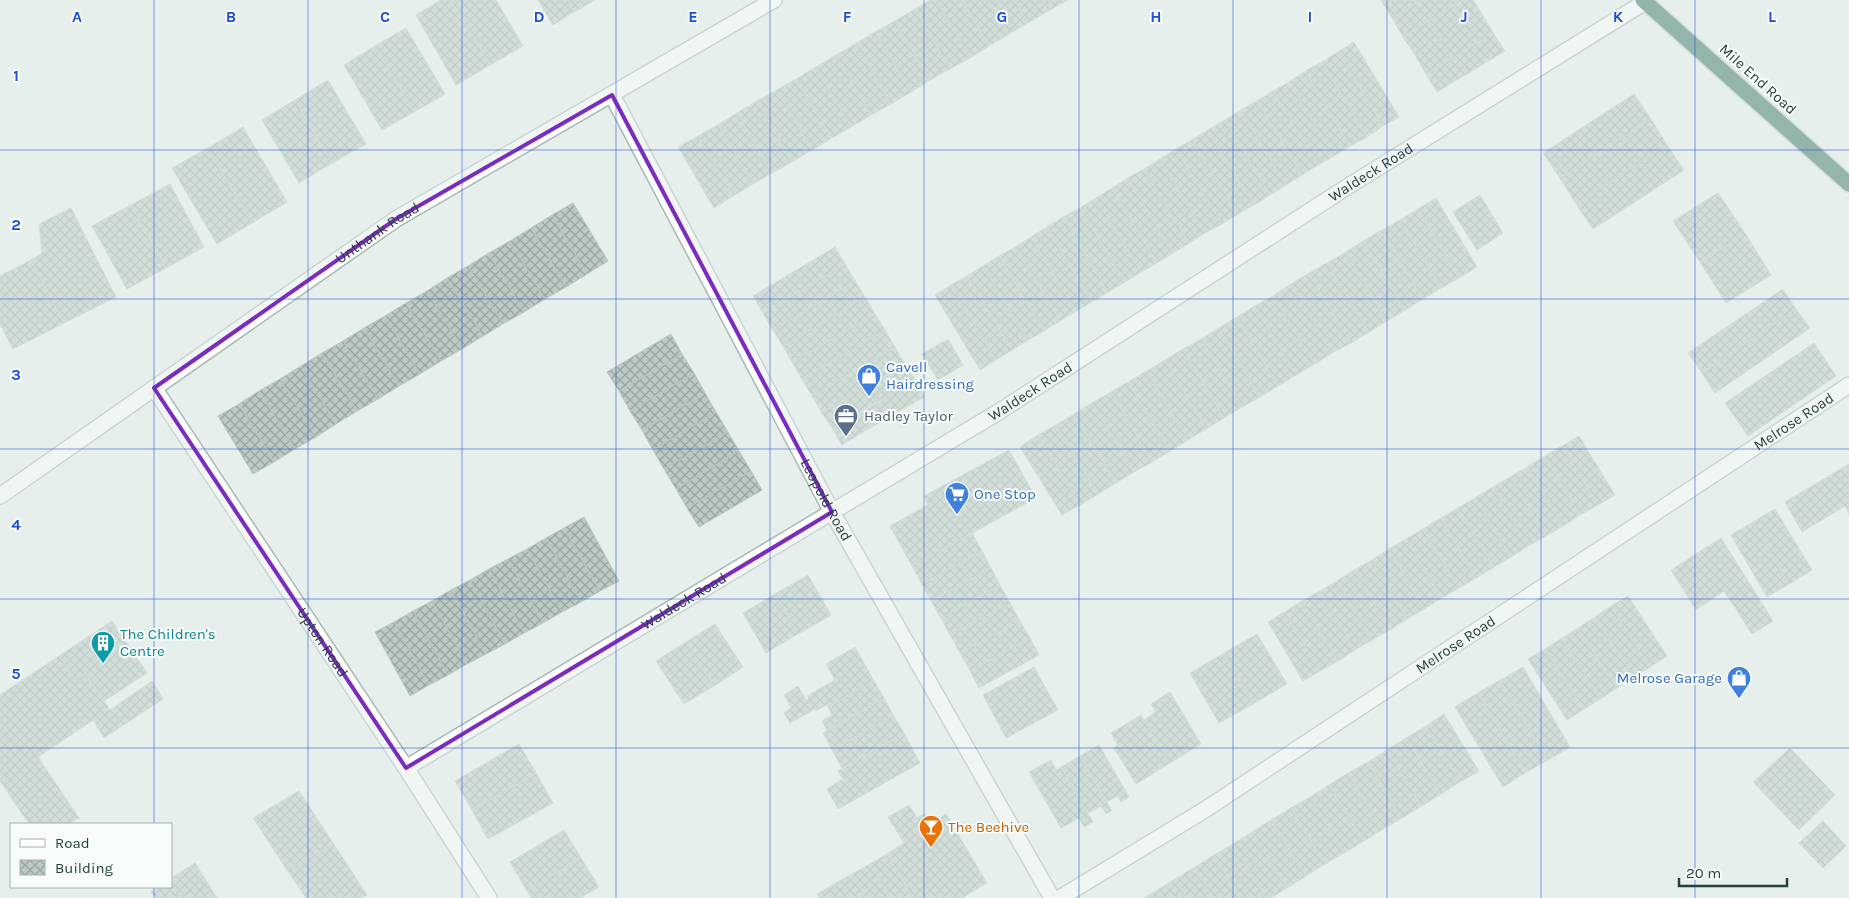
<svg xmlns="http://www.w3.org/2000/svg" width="1849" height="898" font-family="Karla,sans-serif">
<defs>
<pattern id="building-cross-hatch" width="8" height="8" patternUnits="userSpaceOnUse" patternTransform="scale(1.25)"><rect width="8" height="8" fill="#bbcac4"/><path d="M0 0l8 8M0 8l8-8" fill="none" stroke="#98a6a0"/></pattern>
</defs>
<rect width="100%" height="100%" fill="#e6efeb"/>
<path fill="url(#building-cross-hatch)" stroke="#b8c9c2" d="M441 0H451L490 65 456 85 416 15Z
M451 0H496L523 46 490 65Z
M538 0H567L574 12 553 25Z
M567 0H595L574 12Z
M930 0H936L970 58 950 69 915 9Z
M936 0H962L989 46 970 58Z
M962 0H988L1009 34 989 46Z
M988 0H1015L1028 23 1009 34Z
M1015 0H1042L1048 11 1028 23Z
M1042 0H1068L1048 11Z
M1381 0H1422L1392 18Z
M1422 0H1463L1403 37 1392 18Z
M1463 0H1473L1482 14 1415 55 1403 37Z
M915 9 950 69 930 80 895 21Z
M1482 14 1493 33 1426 74 1415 55Z
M895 21 930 80 911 92 875 32Z
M406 28 445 94 414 112 375 46Z
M875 32 911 92 891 104 855 44Z
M1493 33 1505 51 1437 92 1426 74Z
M1354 42 1399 117 1383 126 1338 52Z
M855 44 891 104 871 115 836 55Z
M375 46 414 112 382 130 344 65Z
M1338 52 1383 126 1367 137 1322 62Z
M836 55 871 115 851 127 816 67Z
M1322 62 1367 137 1350 146 1305 71Z
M816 67 851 127 832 138 796 79Z
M1305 71 1350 146 1334 156 1289 82Z
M796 79 832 138 812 150 777 90Z
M328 80 366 144 332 163 295 100Z
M1289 82 1334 156 1318 165 1273 91Z
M777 90 812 150 792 162 757 101Z
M1273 91 1318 165 1302 175 1257 101Z
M1634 94 1651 119 1560 178 1543 153Z
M295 100 332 163 299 183 262 120Z
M757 101 792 162 772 173 737 113Z
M1257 101 1302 175 1286 185 1241 110Z
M1241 110 1286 185 1270 195 1225 120Z
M737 113 772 173 753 184 718 125Z
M1651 119 1667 145 1576 204 1560 178Z
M1225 120 1270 195 1254 205 1208 130Z
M718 125 753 184 733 196 698 136Z
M243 127 287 202 252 223 208 148Z
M1208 130 1254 205 1238 214 1192 140Z
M698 136 733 196 714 208 678 147Z
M1192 140 1238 214 1222 224 1176 149Z
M1667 145 1684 170 1593 229 1576 204Z
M208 148 252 223 217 244 172 168Z
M1176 149 1222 224 1205 233 1160 159Z
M1160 159 1205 233 1189 243 1144 169Z
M1144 169 1189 243 1173 253 1128 178Z
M1128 178 1173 253 1157 263 1112 188Z
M170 184 204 247 166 268 131 205Z
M1112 188 1157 263 1141 272 1096 198Z
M1718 193 1745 233 1700 262 1673 221Z
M1480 195 1503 233 1477 250 1453 212Z
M1096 198 1141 272 1125 282 1080 208Z
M1436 198 1477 267 1459 278 1418 209Z
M573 203 608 261 587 274 552 215Z
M131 205 166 268 127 289 92 226Z
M71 208 116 297 64 323 31 260 42 253 39 224Z
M1080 208 1125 282 1108 292 1063 217Z
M1418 209 1459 278 1441 288 1400 220Z
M552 215 587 274 566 287 531 228Z
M1063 217 1108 292 1092 302 1047 227Z
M1400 220 1441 288 1423 299 1382 230Z
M1047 227 1092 302 1076 311 1031 237Z
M531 228 566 287 545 299 510 241Z
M1382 230 1423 299 1405 310 1363 241Z
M1745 233 1771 275 1726 303 1700 262Z
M1031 237 1076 311 1060 321 1015 247Z
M510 241 545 299 524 312 489 253Z
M1363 241 1405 310 1387 321 1346 252Z
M835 247 845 264 763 313 753 296Z
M1015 247 1060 321 1044 331 999 256Z
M1346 252 1387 321 1369 332 1327 263Z
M489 253 524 312 503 324 468 266Z
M999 256 1044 331 1028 340 983 266Z
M31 260 64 323 13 349 0 324V276Z
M1327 263 1369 332 1351 343 1309 273Z
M845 264 855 281 773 330 763 313Z
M468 266 503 324 483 336 447 278Z
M983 266 1028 340 1012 350 967 276Z
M1309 273 1351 343 1332 353 1291 284Z
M967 276 1012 350 996 360 951 285Z
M447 278 483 336 462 349 427 291Z
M855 281 865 297 783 346 773 330Z
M1291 284 1332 353 1315 364 1273 296Z
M951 285 996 360 980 370 935 295Z
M1783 289 1796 309 1702 373 1688 353Z
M427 291 462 349 441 361 406 303Z
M1273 296 1315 364 1296 375 1255 306Z
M865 297 875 314 792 362 783 346Z
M406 303 441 361 420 374 385 316Z
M1255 306 1296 375 1278 386 1237 317Z
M1796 309 1810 328 1715 393 1702 373Z
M875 314 885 330 802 379 792 362Z
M385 316 420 374 399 386 364 328Z
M1237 317 1278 386 1260 397 1219 328Z
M364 328 399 386 378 399 343 341Z
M1219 328 1260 397 1242 407 1201 339Z
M885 330 895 347 812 396 802 379Z
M671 334 682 354 619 391 607 372Z
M948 339 963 365 938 380 922 354Z
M1201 339 1242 407 1224 418 1183 349Z
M343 341 378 399 357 411 322 353Z
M1814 343 1836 376 1748 436 1725 403Z
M895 347 905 364 822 413 812 396Z
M1183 349 1224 418 1206 429 1165 360Z
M322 353 357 411 336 424 301 366Z
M682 354 694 373 630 411 619 391Z
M1165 360 1206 429 1188 440 1147 371Z
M905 364 915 380 832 428 822 413Z
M301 366 336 424 316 437 280 379Z
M1147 371 1188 440 1170 451 1128 382Z
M694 373 705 393 642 430 630 411Z
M280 379 316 437 295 449 259 391Z
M915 380 924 397 868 429 859 414Z
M1128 382 1170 451 1152 462 1111 392Z
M259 391 295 449 274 462 239 404Z
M1111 392 1152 462 1134 472 1092 403Z
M705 393 716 412 653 450 642 430Z
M1092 403 1134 472 1116 483 1074 414Z
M239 404 274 462 253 474 218 416Z
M716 412 728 432 664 469 653 450Z
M859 414 868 429 842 445 832 428Z
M1074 414 1116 483 1098 494 1056 425Z
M1056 425 1098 494 1080 505 1038 435Z
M728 432 739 451 676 489 664 469Z
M1038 435 1080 505 1062 515 1020 447Z
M1579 436 1615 495 1598 505 1562 446Z
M1562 446 1598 505 1580 515 1545 456Z
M1009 450 1036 498 912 566 890 526 928 505 924 496Z
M739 451 751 471 687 508 676 489Z
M1545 456 1580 515 1563 526 1527 467Z
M1849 464V514L1845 506 1802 532 1785 502Z
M1527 467 1563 526 1546 536 1510 477Z
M751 471 762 490 699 527 687 508Z
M1510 477 1546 536 1528 546 1493 487Z
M1493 487 1528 546 1511 557 1475 498Z
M1475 498 1511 557 1494 567 1458 508Z
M1458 508 1494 567 1476 578 1441 518Z
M1775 509 1812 570 1789 584 1753 522Z
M584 517 619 581 600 591 564 528Z
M1441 518 1476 578 1459 588 1423 529Z
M1753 522 1789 584 1767 597 1731 535Z
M564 528 600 591 581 602 546 538Z
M1423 529 1459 588 1442 598 1406 539Z
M972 533 982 551 922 584 912 566Z
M546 538 581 602 562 612 527 549Z
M1721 538 1773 621 1752 634 1724 591 1696 610 1671 570Z
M1406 539 1442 598 1424 609 1389 549Z
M527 549 562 612 543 623 508 559Z
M1389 549 1424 609 1407 619 1372 560Z
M982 551 991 568 931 601 922 584Z
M508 559 543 623 524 633 489 569Z
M1372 560 1407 619 1390 630 1354 570Z
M991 568 1000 585 941 618 931 601Z
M489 569 524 633 505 644 470 580Z
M1354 570 1390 630 1372 640 1337 581Z
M808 575 831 615 798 634 775 594Z
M470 580 505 644 486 654 451 590Z
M1337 581 1372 640 1355 650 1320 591Z
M1000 585 1010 603 950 635 941 618Z
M451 590 486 654 467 664 432 601Z
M1320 591 1355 650 1338 661 1302 601Z
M775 594 798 634 766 653 743 613Z
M1628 596 1667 656 1650 667 1611 606Z
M432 601 467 664 448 675 413 611Z
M1302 601 1338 661 1320 671 1285 612Z
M1010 603 1020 621 960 653 950 635Z
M1611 606 1650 667 1634 677 1595 617Z
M413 611 448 675 429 685 394 622Z
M1285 612 1320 671 1303 681 1268 622Z
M1595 617 1634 677 1617 688 1578 628Z
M112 621 147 673 104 701 85 673 75 679 59 656Z
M1020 621 1030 638 970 671 960 653Z
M394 622 429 685 410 696 375 632Z
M715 624 743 667 714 686 686 642Z
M1578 628 1617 688 1600 699 1562 638Z
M1257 634 1287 684 1253 704 1224 653Z
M1030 638 1039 655 979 688 970 671Z
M1562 638 1600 699 1584 709 1545 649Z
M686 642 714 686 684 704 656 661Z
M855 647 874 681 828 707 826 705 816 711 815 709 790 723 784 713 791 708 784 695 798 686 806 700 809 698 807 696 835 680 826 664Z
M1545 649 1584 709 1567 720 1528 659Z
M1224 653 1253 704 1219 723 1190 673Z
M59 656 75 679 85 673 110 710 152 681 163 699 104 738 93 720 38 757 79 818 69 824H29L0 781V695Z
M1034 667 1058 710 1006 738 983 695Z
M1523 667 1570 747 1548 760 1500 680Z
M1500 680 1548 760 1525 773 1478 693Z
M874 681 884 698 827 730 822 721 832 715 828 707Z
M1170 692 1201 744 1170 763 1144 720 1156 712 1151 704Z
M1478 693 1525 773 1503 787 1455 707Z
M884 698 894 716 832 750 823 733Z
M1444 714 1479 771 1460 782 1426 726Z
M1141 715 1170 763 1136 784 1114 748 1118 745 1111 733Z
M894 716 904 733 842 768 832 750Z
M1426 726 1460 782 1441 794 1406 738Z
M904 733 920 763 838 809 827 789 843 779 838 771Z
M1406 738 1441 794 1422 806 1387 750Z
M519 744 536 773 472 810 455 781Z
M1099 745 1129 797 1121 802 1117 796 1107 802 1080 756Z
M1790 748 1835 795 1799 830 1753 782Z
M1387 750 1422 806 1402 818 1368 762Z
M1080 756 1112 811 1106 814 1101 806 1088 813 1061 767Z
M1051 760 1056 770 1061 767 1093 822 1084 827 1079 818 1061 828 1029 772Z
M1368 762 1402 818 1383 829 1348 773Z
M536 773 553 803 488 839 472 810Z
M1348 773 1383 829 1364 841 1329 785Z
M1329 785 1364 841 1344 853 1310 797Z
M299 791 333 843 287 870 253 818Z
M1310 797 1344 853 1325 864 1291 808Z
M909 805 917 818 924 814 930 824 946 814 987 883 962 898H913L887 854 904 843 888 817Z
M1291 808 1325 864 1306 876 1271 820Z
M1271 820 1306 876 1287 888 1252 832Z
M1823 821 1846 846 1823 868 1799 843Z
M564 830 581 858 527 891 510 862Z
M1252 832 1287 888 1271 898H1266L1233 844Z
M333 843 367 895 361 898H306L287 870Z
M1233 844 1266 898H1240L1214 855Z
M887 854 913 898H890L870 864Z
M1214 855 1240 898H1213L1195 867Z
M581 858 599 887 580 898H532L527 891Z
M195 863 217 898H187L173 877Z
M870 864 890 898H866L852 874Z
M1195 867 1213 898H1187L1175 879Z
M852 874 866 898H842L834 884Z
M173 877 187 898H156L151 892 159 887H171Z
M1175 879 1187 898H1161L1156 891Z
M834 884 842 898H819L817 894Z
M1156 891 1161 898H1144Z"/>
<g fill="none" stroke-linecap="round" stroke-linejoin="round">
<defs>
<g id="minor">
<path id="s1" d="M612 95 832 512 1052 898"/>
<path id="s2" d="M154 388 406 768 489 898"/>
<path id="s3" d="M0 496 396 219 774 0"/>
<path id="s4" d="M406 768 1000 411 1347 187 1645 2"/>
<path id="s5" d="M1060 898 1206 809 1849 385"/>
</g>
<path id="highway" d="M1643 0 1849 184"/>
</defs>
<use href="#minor" stroke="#a8b8b2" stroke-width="18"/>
<use href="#highway" stroke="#c2cac8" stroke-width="18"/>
<use href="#minor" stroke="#fff" stroke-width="15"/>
<use href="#highway" stroke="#2f6f62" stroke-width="15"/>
</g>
<path d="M0 0H1849V898H0ZM612 95 832 512 406 768 154 388 396 219Z" fill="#e6efeb" fill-opacity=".55" fill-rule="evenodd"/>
<path fill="none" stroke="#7b2cbf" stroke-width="4" stroke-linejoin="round" d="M612 95 832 512 406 768 154 388 396 219Z"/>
<path fill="none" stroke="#1d4ed8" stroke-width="1" stroke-opacity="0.55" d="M154 0V824M308 0V898M462 0V898M616 0V898M770 0V898M924 0V898M1079 0V898M1233 0V898M1387 0V898M1541 0V898M1695 0V898M0 150H1849M0 299H1849M0 449H1849M0 599H1849M0 748H1849M154 887V898"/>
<defs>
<symbol id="shop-pin" viewBox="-11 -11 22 30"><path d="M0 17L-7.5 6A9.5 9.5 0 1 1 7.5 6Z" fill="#3f7fe0" stroke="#f7fbf9"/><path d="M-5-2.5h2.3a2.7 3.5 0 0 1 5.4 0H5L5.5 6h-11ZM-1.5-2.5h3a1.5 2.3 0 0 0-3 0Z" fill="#fff"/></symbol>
<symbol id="office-pin" viewBox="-11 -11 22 30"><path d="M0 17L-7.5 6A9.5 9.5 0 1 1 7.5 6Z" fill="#5c6f8a" stroke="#f7fbf9"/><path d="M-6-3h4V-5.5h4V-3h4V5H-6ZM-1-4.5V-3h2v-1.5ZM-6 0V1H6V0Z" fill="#fff"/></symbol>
<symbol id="supermarket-pin" viewBox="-11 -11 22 30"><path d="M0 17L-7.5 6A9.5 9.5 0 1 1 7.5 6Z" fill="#3f7fe0" stroke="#f7fbf9"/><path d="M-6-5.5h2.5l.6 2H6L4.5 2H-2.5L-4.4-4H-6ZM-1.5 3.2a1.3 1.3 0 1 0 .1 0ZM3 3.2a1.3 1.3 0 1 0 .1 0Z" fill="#fff"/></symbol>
<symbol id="building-pin" viewBox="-11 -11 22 30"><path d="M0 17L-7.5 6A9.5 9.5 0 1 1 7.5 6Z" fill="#0f9aa8" stroke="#f7fbf9"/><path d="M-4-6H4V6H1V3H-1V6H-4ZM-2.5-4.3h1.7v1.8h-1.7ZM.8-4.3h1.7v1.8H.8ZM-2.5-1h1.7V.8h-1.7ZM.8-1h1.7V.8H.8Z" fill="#fff"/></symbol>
<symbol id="bar-pin" viewBox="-11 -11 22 30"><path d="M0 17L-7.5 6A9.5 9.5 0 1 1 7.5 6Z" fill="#e8710a" stroke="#f7fbf9"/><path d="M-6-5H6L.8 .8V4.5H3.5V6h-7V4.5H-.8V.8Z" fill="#fff"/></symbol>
</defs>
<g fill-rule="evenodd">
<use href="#shop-pin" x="855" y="362" width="28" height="38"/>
<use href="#office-pin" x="832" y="402" width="28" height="38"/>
<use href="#supermarket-pin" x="943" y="480" width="28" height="38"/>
<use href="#building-pin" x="89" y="629" width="28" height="38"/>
<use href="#shop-pin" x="1725" y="664" width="28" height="38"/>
<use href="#bar-pin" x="917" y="813" width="28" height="38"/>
</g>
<g text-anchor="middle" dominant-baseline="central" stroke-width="4" stroke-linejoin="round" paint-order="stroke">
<g font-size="15" fill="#24423a" stroke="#f7fbf9">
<text transform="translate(1758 79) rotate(42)">Mile End Road</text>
<text stroke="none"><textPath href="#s4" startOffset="1134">Waldeck Road</textPath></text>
<text stroke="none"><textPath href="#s3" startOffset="460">Unthank Road</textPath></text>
<text stroke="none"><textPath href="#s4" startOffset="729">Waldeck Road</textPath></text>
<text stroke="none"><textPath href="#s5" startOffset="875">Melrose Road</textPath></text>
<text stroke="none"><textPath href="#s1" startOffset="458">Leopold Road</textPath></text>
<text stroke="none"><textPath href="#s4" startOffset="324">Waldeck Road</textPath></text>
<text stroke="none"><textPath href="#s2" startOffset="305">Upton Road</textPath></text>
<text stroke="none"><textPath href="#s5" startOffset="470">Melrose Road</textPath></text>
</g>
<g font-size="15" fill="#366cbe" stroke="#f7fbf9" text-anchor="start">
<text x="886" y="367">Cavell<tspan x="886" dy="17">Hairdressing</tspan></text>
<text x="974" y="494">One Stop</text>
<text x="1722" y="678" text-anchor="end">Melrose Garage</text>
</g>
<g font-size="15" fill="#4e5e75" stroke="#f7fbf9" text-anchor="start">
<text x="864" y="416">Hadley Taylor</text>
</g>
<g font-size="15" fill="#0d838f" stroke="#f7fbf9" text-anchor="start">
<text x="120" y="634">The Children's<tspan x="120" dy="17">Centre</tspan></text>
</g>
<g font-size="15" fill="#c56008" stroke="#f7fbf9" text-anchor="start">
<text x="948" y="827">The Beehive</text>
</g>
</g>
<g font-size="16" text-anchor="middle" font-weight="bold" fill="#1d4ed8" stroke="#f7fbf9" stroke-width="4" stroke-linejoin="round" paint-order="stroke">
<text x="77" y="22">A</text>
<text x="231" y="22">B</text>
<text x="385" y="22">C</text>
<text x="539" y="22">D</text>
<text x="693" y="22">E</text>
<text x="847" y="22">F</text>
<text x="1002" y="22">G</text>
<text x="1156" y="22">H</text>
<text x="1310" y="22">I</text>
<text x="1464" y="22">J</text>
<text x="1618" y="22">K</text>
<text x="1772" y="22">L</text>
<text x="16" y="81">1</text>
<text x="16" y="230">2</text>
<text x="16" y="380">3</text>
<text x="16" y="530">4</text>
<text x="16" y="679">5</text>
</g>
<rect x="10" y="823" width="162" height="65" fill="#f7fbf9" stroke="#a3b1ad"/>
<rect x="20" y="839" width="25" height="8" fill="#ffffff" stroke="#a3b1ad"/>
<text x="55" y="848" font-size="15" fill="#24423a">Road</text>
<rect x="20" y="860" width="25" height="15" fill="url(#building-cross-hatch)" stroke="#a3b1ad"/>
<text x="55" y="873" font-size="15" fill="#24423a">Building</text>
<path d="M1679 878v8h108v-8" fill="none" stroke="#24423a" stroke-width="2.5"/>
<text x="1686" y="878" font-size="15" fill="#24423a" stroke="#f7fbf9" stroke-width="4" paint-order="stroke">20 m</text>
</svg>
